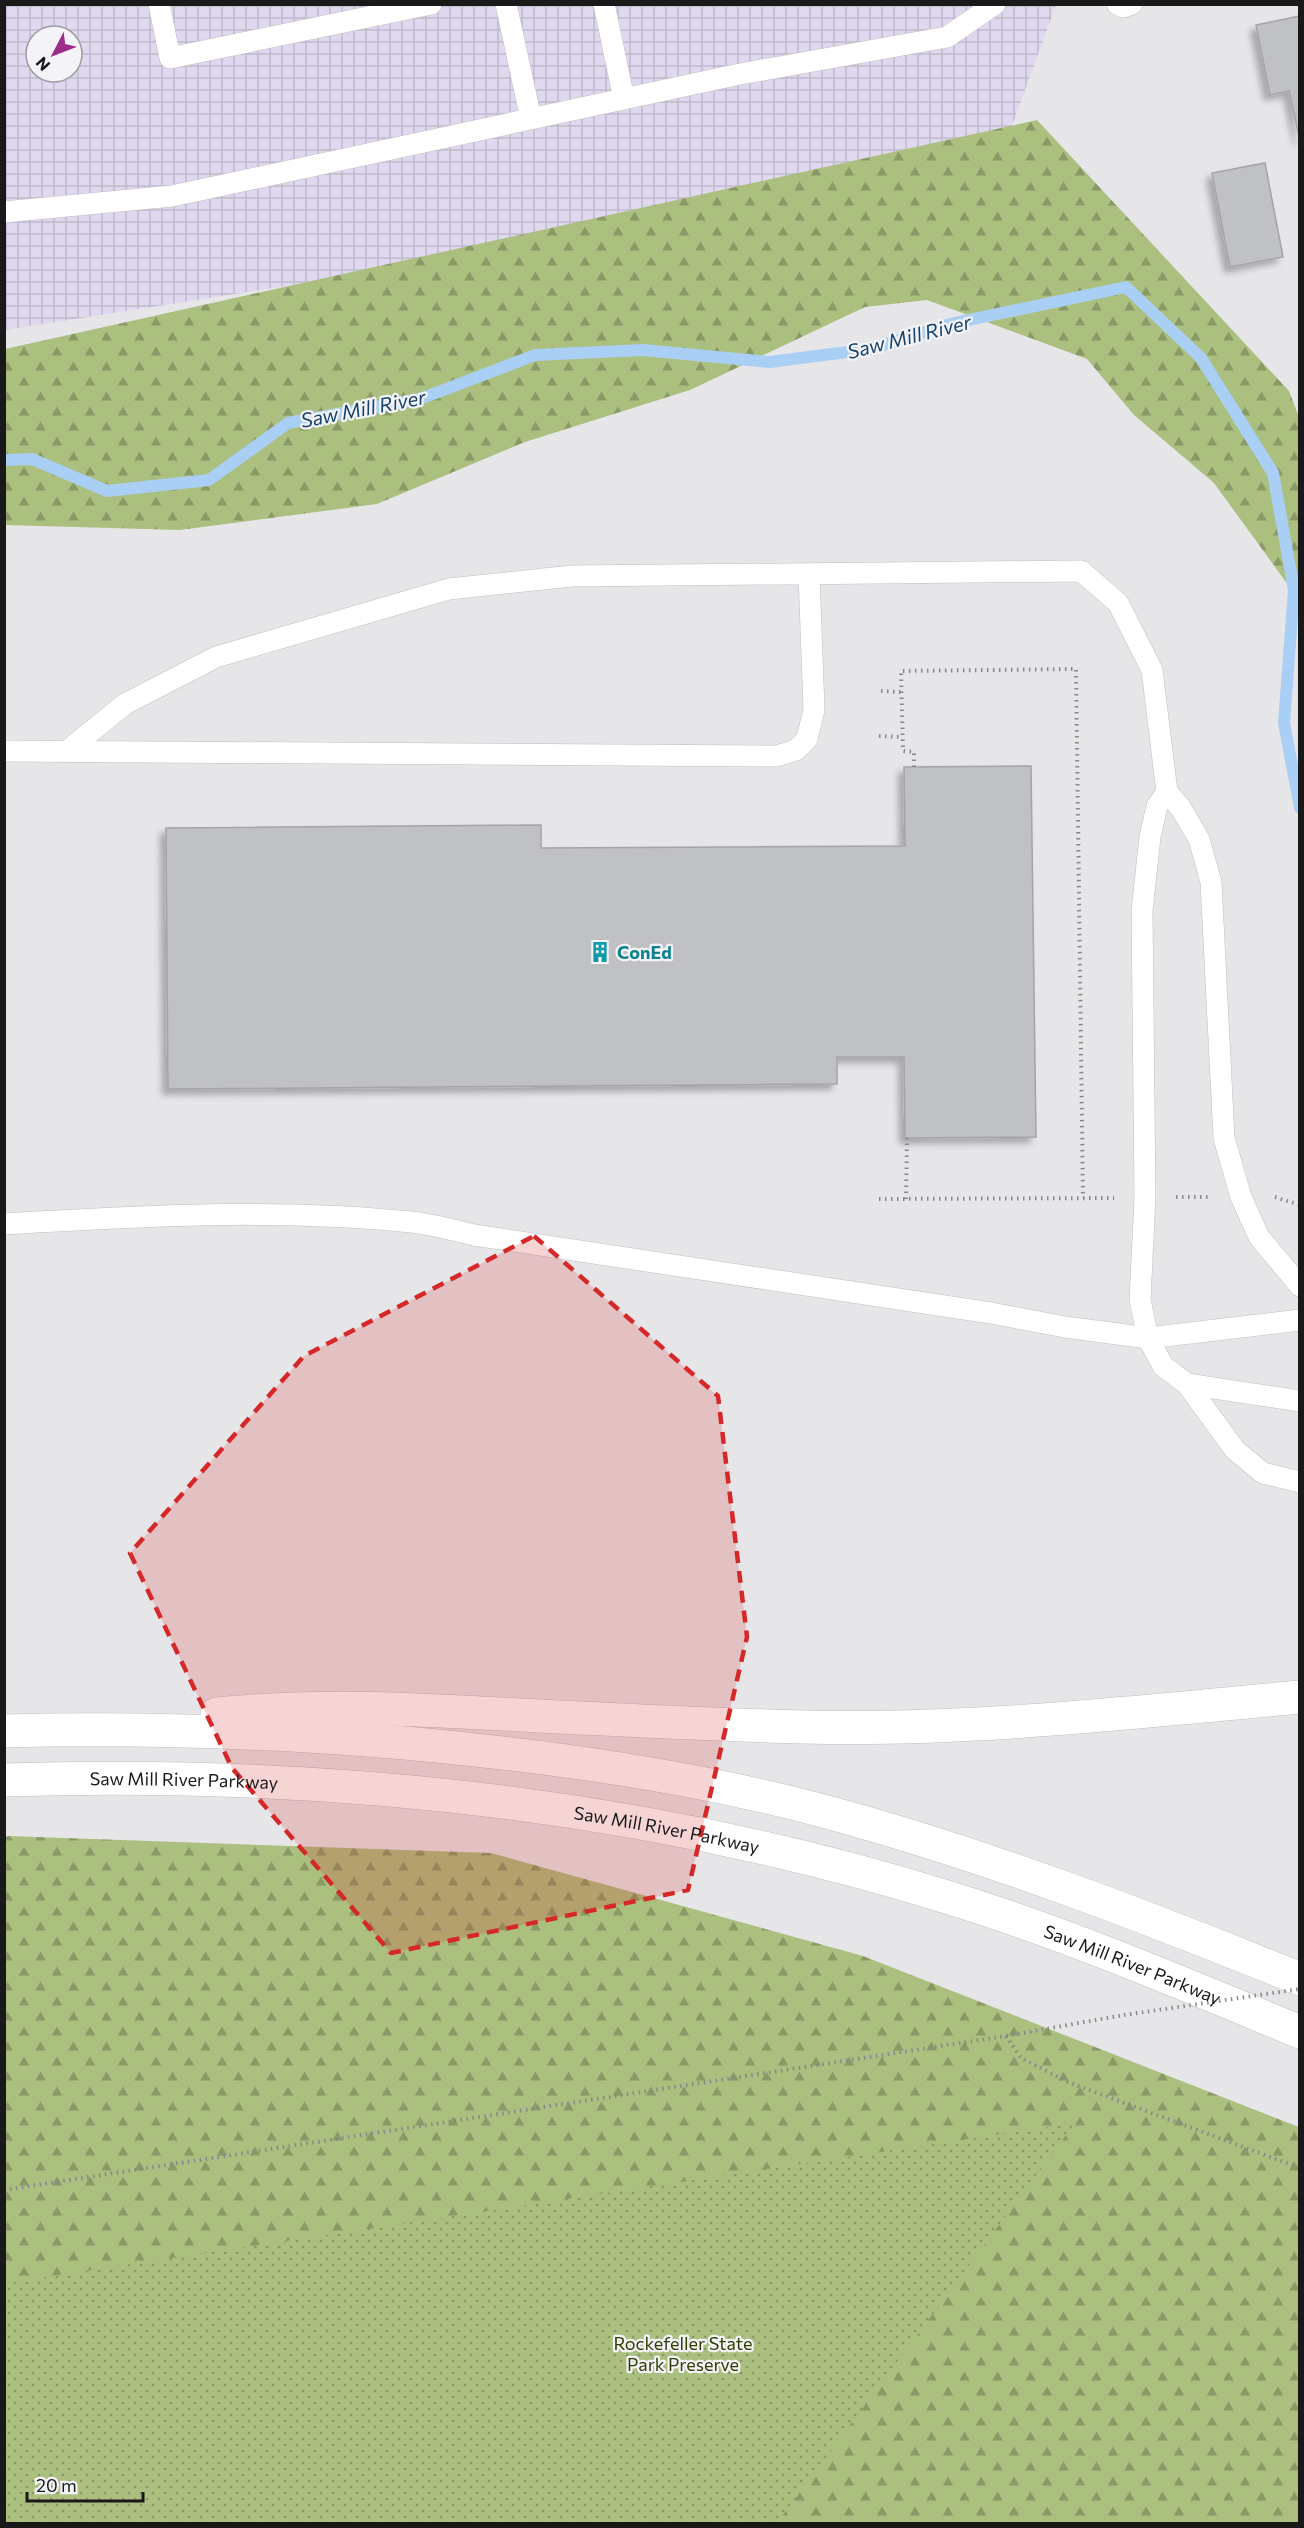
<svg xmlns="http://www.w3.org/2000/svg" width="1304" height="2528" font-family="Commissioner,sans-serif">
<defs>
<pattern id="industrial-grid" width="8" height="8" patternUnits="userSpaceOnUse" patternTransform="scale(1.5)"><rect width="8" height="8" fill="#e0d8ee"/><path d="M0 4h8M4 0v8" fill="none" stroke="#c0b9cc"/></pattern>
<pattern id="forest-firs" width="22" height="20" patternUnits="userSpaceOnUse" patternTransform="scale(1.5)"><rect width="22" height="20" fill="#abbf7f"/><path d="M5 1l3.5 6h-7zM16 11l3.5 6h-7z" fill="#8a9a67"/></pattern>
<pattern id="park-dots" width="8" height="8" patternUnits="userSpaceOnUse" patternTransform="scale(1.5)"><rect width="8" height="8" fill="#abbf7f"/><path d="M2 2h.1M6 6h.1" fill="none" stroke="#8a9a67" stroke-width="1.8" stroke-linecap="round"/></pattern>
<filter id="shadow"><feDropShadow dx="-5.5" dy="5.5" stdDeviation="3" flood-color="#0004"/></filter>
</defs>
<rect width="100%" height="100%" fill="#e6e6e9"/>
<path fill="url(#industrial-grid)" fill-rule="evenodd" d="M5 5H1056L994 175 5 330ZM36 36H72V72H36Z"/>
<path fill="url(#forest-firs)" d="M1037 120 1289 391 1299 417V600L1214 483 1134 415 1087 359 927 300 865 307 690 390 525 442 377 504 180 530 5 525V349Z
M8 1836 491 1853 863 1956 1299 2127V2523L5 2524 4 1838Z"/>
<path fill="url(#park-dots)" d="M1075 2123 777 2523H5V2283Z"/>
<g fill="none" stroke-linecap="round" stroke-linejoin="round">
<path stroke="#aacff4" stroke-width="12" d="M4 460 32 459 107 491 209 480 288 423 420 399 535 355 643 350 770 362 870 349 954 323 1126 287 1201 358 1273 473 1294 590 1284 723 1300 808"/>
</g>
<path fill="#c0c1c4" stroke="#a4a4a8" stroke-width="1.5" filter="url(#shadow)" d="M1300 16V141L1289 91 1270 95 1256 25Z
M1265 163 1283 257 1230 267 1212 173Z
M1031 766 1036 1137 905 1138 904 1057H837V1084L168 1089 166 828 541 825V848L905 846 904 767Z"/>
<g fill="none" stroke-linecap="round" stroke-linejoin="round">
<defs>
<path id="lane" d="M159 4 170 58 431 4
M506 4 531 119
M604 4 624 99
M1117 4 1123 7 1132 4
M4 212 172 196 740 74 947 37 995 4
M4 751 777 756 796 750 807 739 814 710 809 574
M67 751 125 704 216 657 449 589 572 576 1081 571 1118 603 1152 670 1167 792 1180 807 1199 839 1211 882 1224 1138 1241 1197 1259 1237 1300 1286
M1167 792 1157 806 1150 837 1142 911 1145 1197 1140 1300 1148 1338 1163 1366 1187 1384 1300 1401
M4 1224C139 1216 277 1208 411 1222 432 1224 453 1230 474 1235L991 1313 1065 1327 1148 1338 1300 1320
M1187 1384 1235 1450 1263 1473 1300 1482"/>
<g id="highway">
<path d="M217 1714C325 1703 431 1710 538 1716 627 1720 716 1725 805 1727 970 1731 1135 1712 1300 1697"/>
<path d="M4 1731C138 1727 272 1732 405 1743 547 1756 689 1775 827 1812 989 1856 1145 1916 1300 1979"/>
<path id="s1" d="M4 1780C322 1770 645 1803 950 1898 1069 1935 1184 1984 1300 2032"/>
</g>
</defs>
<use href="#lane" stroke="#bfbec2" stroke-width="22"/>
<use href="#highway" stroke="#bfbec2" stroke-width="34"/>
<path stroke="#88888a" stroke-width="4" stroke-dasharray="1.5 4.5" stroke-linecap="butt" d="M881 691 901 692
M879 736 902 737
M914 767V752L903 751 901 671 1076 669 1083 1198
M1176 1197H1210
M1275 1197 1300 1205
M879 1199 1114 1198
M906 1199 907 1138
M1006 2036 1021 2058 1068 2082 1300 2168
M4 2190 1006 2036 1124 2015"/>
<use href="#lane" stroke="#fff" stroke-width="21"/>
<use href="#highway" stroke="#fff" stroke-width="33"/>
<path stroke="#88888a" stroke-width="4" stroke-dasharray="1.5 4.5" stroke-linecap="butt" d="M1124 2015 1300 1989"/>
</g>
<path fill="#d62828" fill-opacity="0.2" stroke="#d62828" stroke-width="4.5" stroke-dasharray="12 8" stroke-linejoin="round" d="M534 1236 718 1396 747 1637 688 1890 391 1953 232 1768 130 1553 304 1356Z"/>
<defs>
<symbol id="building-bare" viewBox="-9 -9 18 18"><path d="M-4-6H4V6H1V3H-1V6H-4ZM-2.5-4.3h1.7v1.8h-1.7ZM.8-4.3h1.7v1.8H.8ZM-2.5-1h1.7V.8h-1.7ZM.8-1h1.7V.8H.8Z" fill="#0f9aa8" stroke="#f4f3f7" stroke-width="2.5" paint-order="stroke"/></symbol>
</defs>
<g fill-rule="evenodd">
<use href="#building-bare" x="585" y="937" width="30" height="30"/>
</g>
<g text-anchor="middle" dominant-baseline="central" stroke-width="4.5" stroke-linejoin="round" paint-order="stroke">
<g font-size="18" font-weight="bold" fill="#0d838f" stroke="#f4f3f7" text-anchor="start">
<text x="617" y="952">ConEd</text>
</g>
<g font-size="18" fill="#19191a" stroke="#f4f3f7">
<text stroke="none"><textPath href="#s1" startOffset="180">Saw Mill River Parkway</textPath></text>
<text stroke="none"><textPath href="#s1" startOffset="666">Saw Mill River Parkway</textPath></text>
<text stroke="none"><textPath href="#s1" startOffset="1152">Saw Mill River Parkway</textPath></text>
</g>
<g font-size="18" fill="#2f3d00" stroke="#f4f3f7">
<text x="683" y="2343">Rockefeller State<tspan x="683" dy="21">Park Preserve</tspan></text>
</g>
<g font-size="20" font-style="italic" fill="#15436b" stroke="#f4f3f7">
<text transform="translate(909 336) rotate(-14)">Saw Mill River</text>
<text transform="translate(363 408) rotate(-11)">Saw Mill River</text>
</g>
</g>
<rect width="1304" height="2528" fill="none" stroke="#19191a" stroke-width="12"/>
<g transform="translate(54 54) rotate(228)"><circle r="28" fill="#f4f3f7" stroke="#9c9c9f" stroke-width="1.5"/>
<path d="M0-4.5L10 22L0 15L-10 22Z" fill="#9d2d8b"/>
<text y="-9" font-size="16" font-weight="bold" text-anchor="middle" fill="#19191a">N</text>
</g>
<path d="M27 2492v9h116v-9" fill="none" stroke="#19191a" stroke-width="3"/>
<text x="36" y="2492" font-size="18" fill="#19191a" stroke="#f4f3f7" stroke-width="4.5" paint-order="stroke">20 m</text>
</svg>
